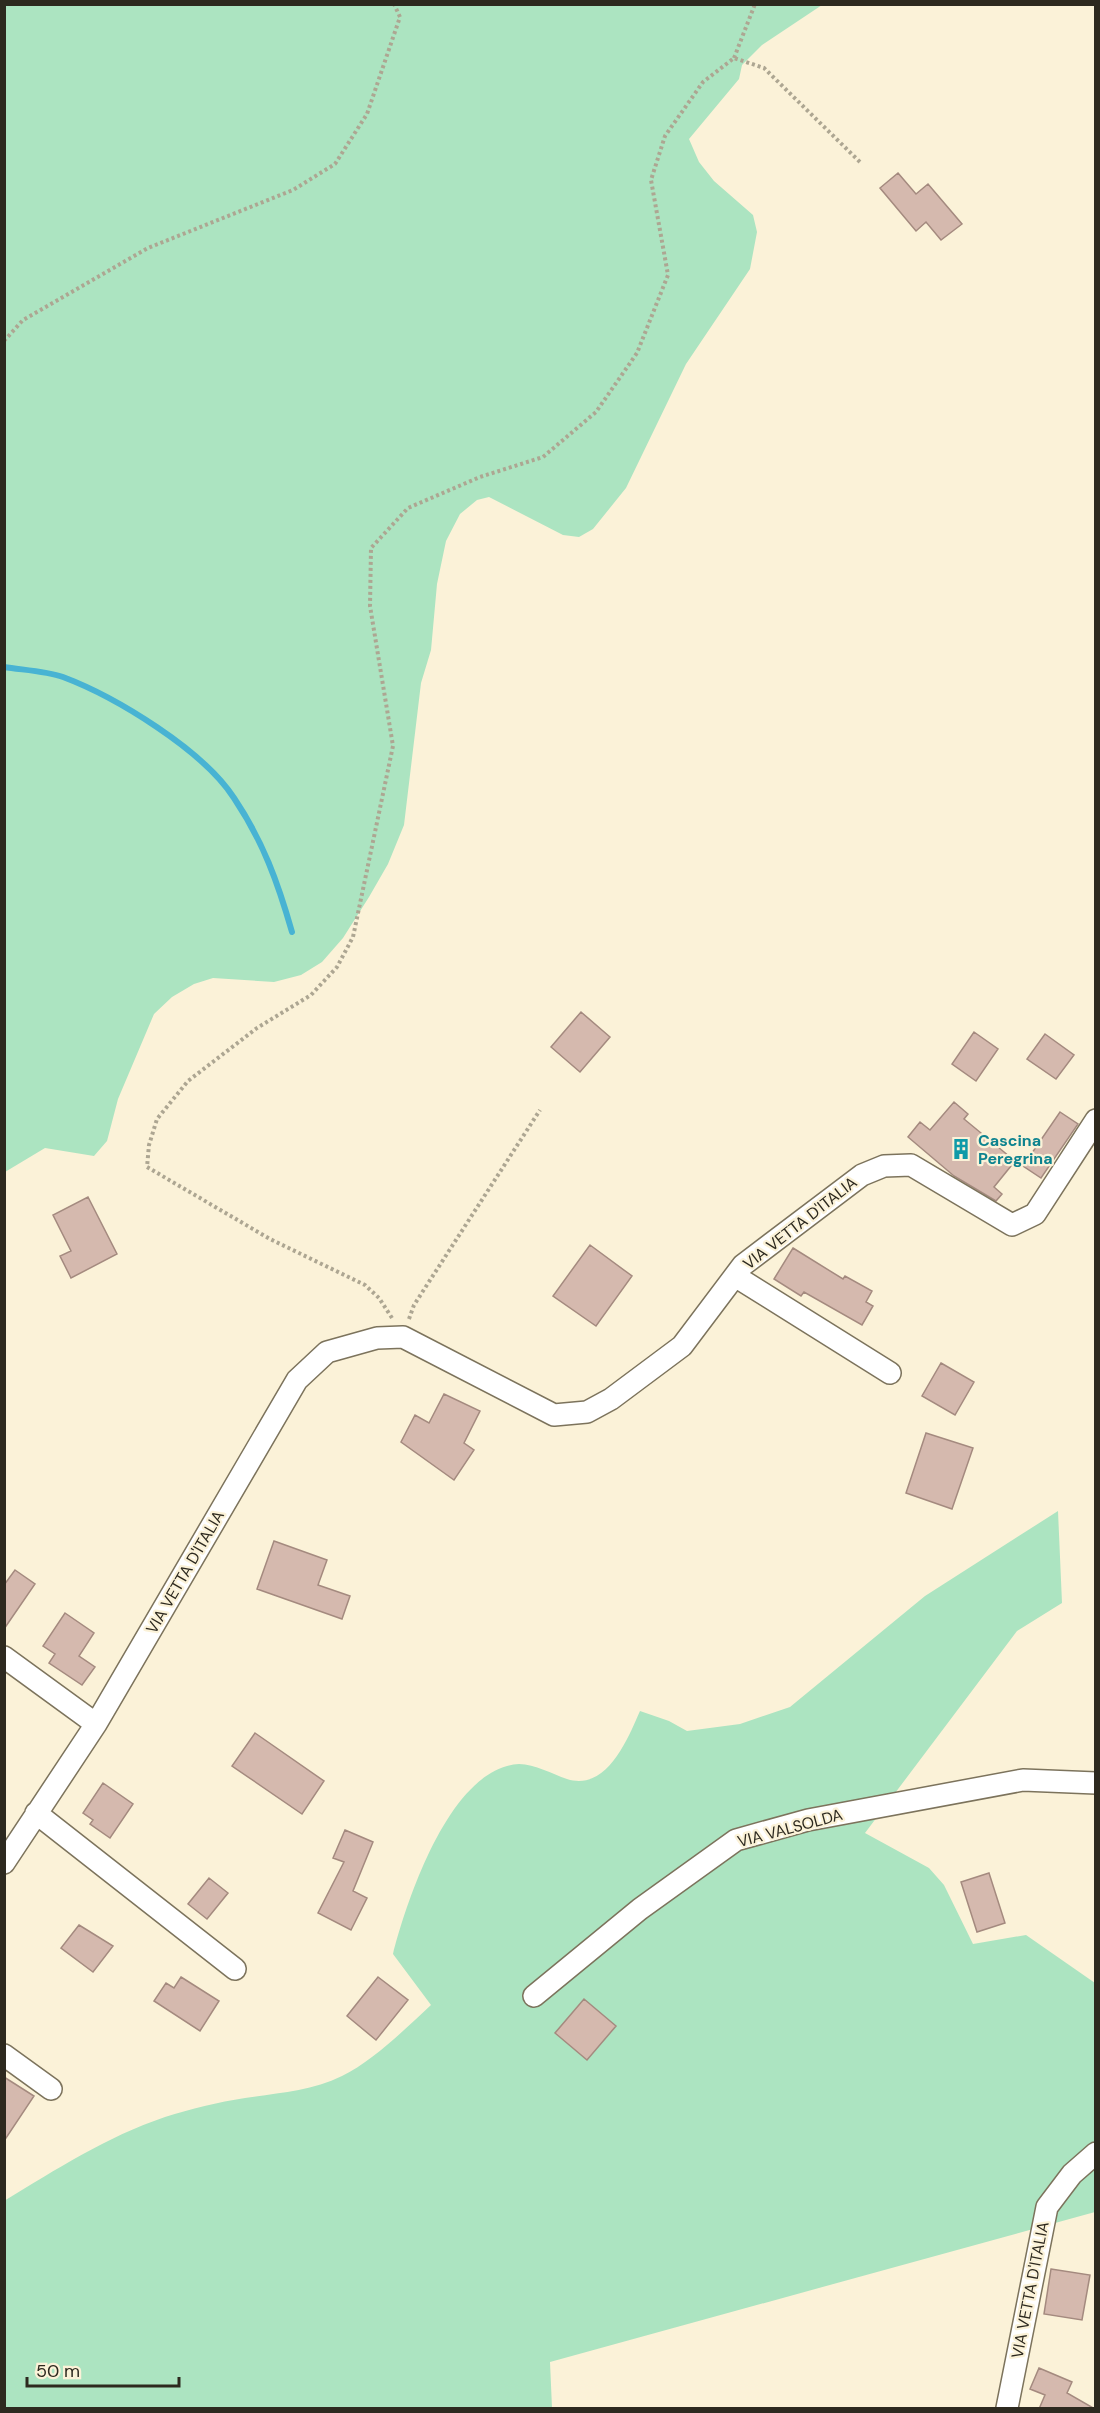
<svg xmlns="http://www.w3.org/2000/svg" width="1100" height="2413" font-family="'DM Sans',sans-serif">
<rect width="100%" height="100%" fill="#fbf2d8"/>
<path fill="#ace4c1" d="M4 5H822L762 45 742 65 739 79 689 139 699 162 714 181 753 215 757 232 750 269 686 364 626 488 593 529 579 537 563 535 489 497 477 500 460 514 446 541 437 584 431 650 421 683 404 825 388 864 369 897 343 938 322 962 301 975 274 982 213 978 194 984 172 997 154 1014 118 1099 107 1141 94 1156 45 1148 5 1172Z
M1058 1511 1062 1603 1017 1631 865 1833 929 1868 944 1885 973 1944 1026 1935 1095 1983V2212L550 2362 552 2408H5L4 2201C57 2169 106 2137 165 2117 191 2109 218 2102 245 2098 278 2093 311 2091 342 2076 373 2061 405 2029 431 2005L393 1954C407 1900 450 1768 519 1764 535 1764 552 1774 567 1779 607 1792 628 1738 640 1711L669 1721 687 1731 740 1724 790 1707 925 1596Z"/>
<g fill="none" stroke-linecap="round" stroke-linejoin="round">
<path stroke="#48b3d3" stroke-width="6" d="M4 667C23 670 46 671 63 677 116 697 203 750 234 798 263 841 278 883 292 932"/>
</g>
<path fill="#d5b9ae" stroke="#a48a7f" stroke-width="1.5" d="M898 173 916 194 928 184 962 224 941 240 926 222 916 231 880 188Z
M581 1012 610 1037 580 1072 551 1047Z
M974 1032 998 1049 976 1081 952 1064Z
M1045 1034 1074 1055 1056 1079 1027 1059Z
M954 1102 968 1114 964 1119 1015 1161 994 1187 1002 1194 996 1201 954 1176 908 1137 920 1122 930 1130Z
M1060 1112 1078 1124 1041 1178 1023 1166Z
M88 1197 117 1254 71 1278 60 1256 71 1251 53 1215Z
M590 1245 632 1276 596 1326 553 1296Z
M793 1248 843 1279 845 1276 872 1291 866 1302 873 1306 862 1325 804 1292 801 1296 774 1279Z
M941 1363 974 1382 955 1415 922 1396Z
M444 1394 480 1411 464 1443 474 1450 454 1480 401 1442 415 1415 429 1423Z
M926 1433 973 1448 952 1509 906 1493Z
M274 1541 327 1560 318 1585 350 1596 342 1619 257 1589Z
M15 1570 35 1584 4 1629V1585Z
M65 1613 94 1633 79 1656 95 1667 82 1685 49 1663 55 1654 43 1646Z
M255 1733 324 1781 302 1814 232 1766Z
M103 1783 133 1804 110 1838 90 1824 93 1820 83 1813Z
M345 1830 373 1842 353 1891 367 1898 351 1930 318 1913 344 1862 333 1858Z
M989 1873 1005 1923 977 1932 961 1882Z
M209 1878 228 1893 207 1919 188 1904Z
M79 1925 113 1946 93 1972 61 1948Z
M181 1977 219 2001 200 2031 154 2001 166 1983 174 1988Z
M378 1977 408 2000 376 2040 347 2016Z
M584 1999 616 2026 587 2060 555 2033Z
M4 2077 34 2096 4 2141Z
M1051 2269 1090 2275 1082 2320 1044 2314Z
M1039 2368 1072 2382 1067 2393 1095 2409H1039L1045 2395 1030 2389Z"/>
<g fill="none" stroke-linecap="round" stroke-linejoin="round">
<defs>
<path id="minor" d="M735 1276 890 1373
M4 1657 96 1724
M36 1813 235 1969
M4 1863 96 1724 297 1380 327 1352 377 1338 403 1337 554 1415 587 1412 611 1399 682 1346 743 1265 862 1175 884 1166 911 1165 1012 1225 1035 1214 1096 1120
M534 1996 640 1909 736 1840 808 1820 1023 1780 1096 1783
M4 2055 51 2089
M1007 2408 1047 2207 1072 2174 1096 2153"/>
</defs>
<use href="#minor" stroke="#7c735c" stroke-width="24"/>
<path stroke="#ada692" stroke-width="4" stroke-dasharray="3 3" stroke-linecap="butt" d="M734 58 755 4
M4 341 23 320 148 248 293 190 335 164 367 114 400 17 394 4
M392 1318 379 1298 365 1285 270 1239 147 1167 149 1145 157 1119 188 1081 257 1028 311 995 337 967 353 937 393 746 370 606 371 548 408 508 480 477 543 457 596 412 637 353 668 275 651 180 665 136 703 82 734 58 764 68 862 164
M409 1319 414 1305 540 1110"/>
<use href="#minor" stroke="#fff" stroke-width="21"/>
</g>
<defs>
<symbol id="building-bare" viewBox="-9 -9 18 18"><path d="M-4-6H4V6H1V3H-1V6H-4ZM-2.5-4.3h1.7v1.8h-1.7ZM.8-4.3h1.7v1.8H.8ZM-2.5-1h1.7V.8h-1.7ZM.8-1h1.7V.8H.8Z" fill="#0f9aa8" stroke="#fbf2d8" stroke-width="2.5" paint-order="stroke"/></symbol>
</defs>
<g fill-rule="evenodd">
<use href="#building-bare" x="946" y="1134" width="30" height="30"/>
</g>
<g text-anchor="middle" dominant-baseline="central" stroke-width="4.5" stroke-linejoin="round" paint-order="stroke">
<g font-size="16" font-weight="bold" fill="#0d838f" stroke="#fbf2d8" text-anchor="start">
<text x="978" y="1140">Cascina<tspan x="978" dy="18">Peregrina</tspan></text>
</g>
<g font-size="16" fill="#2d291f" stroke="#fbf2d8">
<text transform="translate(800 1223) rotate(-38)">VIA VETTA D'ITALIA</text>
<text transform="translate(185 1572) rotate(-60)">VIA VETTA D'ITALIA</text>
<text transform="translate(790 1828) rotate(-15)">VIA VALSOLDA</text>
<text transform="translate(1030 2290) rotate(-79)">VIA VETTA D'ITALIA</text>
</g>
</g>
<rect width="1100" height="2413" fill="none" stroke="#2d291f" stroke-width="12"/>
<path d="M27 2377v9h152v-9" fill="none" stroke="#2d291f" stroke-width="3"/>
<text x="36" y="2377" font-size="18" fill="#2d291f" stroke="#fbf2d8" stroke-width="4.5" paint-order="stroke">50 m</text>
</svg>
